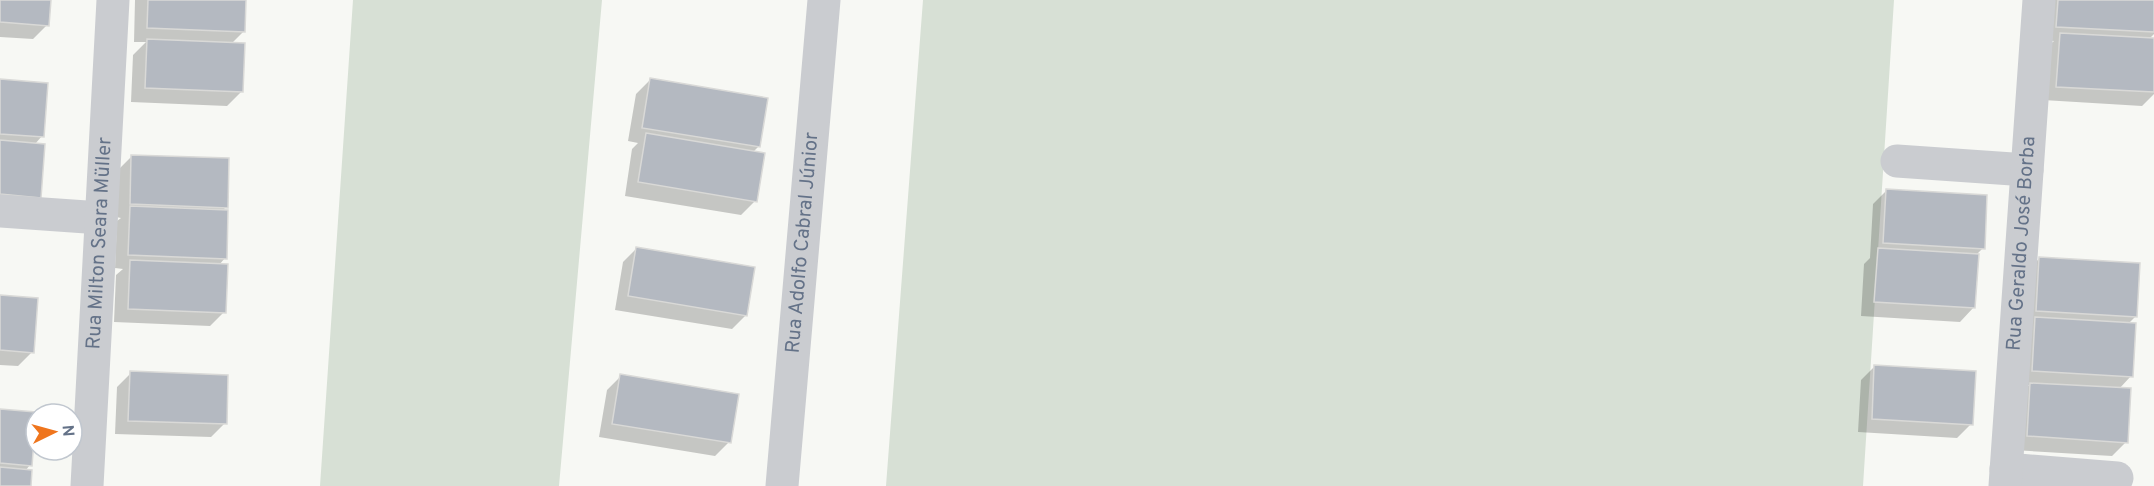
<svg xmlns="http://www.w3.org/2000/svg" width="2154" height="486" font-family="Overpass,sans-serif">
<rect width="100%" height="100%" fill="#f7f8f4"/>
<path fill="#d7e0d5" d="M353 0H602L559 486H320Z
M923 0H1894L1863 486H886Z"/>
<path fill="#0003" d="M0 0H49L47 25 33 39 0 37Z
M135 0H245L244 31 231 44 241 92 227 106 131 102 133 55 146 42H134Z
M2046 0H2154V34L2149 39 2154 40V94L2142 106 2043 100 2046 48 2054 41 2043 40Z
M0 80 42 136 35 144 40 197 0 209Z
M650 80 759 146 753 152 755 201 741 215 625 196 632 149 638 143 628 141 636 94Z
M132 156 226 207 222 211 225 258 219 265 224 312 210 326 114 322 116 275 123 269 115 268 117 221 121 218 116 217 118 170Z
M1887 190 1983 248 1977 254 1974 307 1960 322 1861 316 1864 264 1870 258 1873 204Z
M637 248 746 315 732 329 615 310 623 262Z
M2040 258 2136 316 2128 324 2131 376 2119 389 2126 442 2112 456 2013 450 2016 398 2029 385H2018L2025 272Z
M0 297 32 352 18 366 0 365Z
M1875 366 1971 424 1957 438 1858 432 1861 380Z
M131 373 225 423 211 437 115 434 117 387Z
M621 376 729 442 715 456 599 437 607 390Z
M0 410 30 465 25 471 29 486H0Z"/>
<path fill="#b4b9c1" stroke="#d9d9d7" stroke-width="1.5" d="M0 0H51L49 26 0 22Z
M148 0H246L245 32 147 28Z
M2058 0H2154V32L2056 27Z
M2060 33 2154 38V92L2056 87Z
M147 39 245 43 243 92 145 88Z
M650 78 768 98 760 147 642 128Z
M0 79 48 83 44 137 0 134Z
M646 133 765 153 757 202 638 182Z
M0 140 45 144 41 198 0 194Z
M131 155 229 158 228 208 130 204Z
M1886 189 1987 195 1985 249 1883 243Z
M130 206 228 210 227 259 128 255Z
M636 247 755 267 747 316 628 296Z
M1878 248 1979 254 1975 308 1874 302Z
M2039 257 2140 263 2137 317 2036 311Z
M130 260 228 264 226 313 128 309Z
M0 295 38 298 34 353 0 350Z
M2035 317 2136 323 2133 377 2032 371Z
M1874 365 1976 371 1973 425 1872 419Z
M130 371 228 375 227 424 128 421Z
M620 374 739 394 731 443 612 424Z
M2030 383 2131 388 2128 443 2027 436Z
M0 409 36 412 32 466 0 463Z
M0 467 32 470 31 486H0Z"/>
<g fill="none" stroke-linecap="round" stroke-linejoin="round">
<g stroke="#caccd0" stroke-width="33">
<path d="M1897 161 2027 170"/>
<path d="M0 211 101 218"/>
<path d="M2006 469 2117 478"/>
<path id="s1" d="M87 486 113 0"/>
<path id="s2" d="M782 486 824 0"/>
<path id="s3" d="M2005 486 2039 0"/>
</g>
</g>
<g text-anchor="middle" dominant-baseline="central" stroke-width="6" stroke-linejoin="round" paint-order="stroke">
<g font-size="20" fill="#647288" stroke="#fff">
<text stroke="none"><textPath href="#s1" startOffset="243">Rua Milton Seara Müller</textPath></text>
<text stroke="none"><textPath href="#s2" startOffset="244">Rua Adolfo Cabral Júnior</textPath></text>
<text stroke="none"><textPath href="#s3" startOffset="243">Rua Geraldo José Borba</textPath></text>
</g>
</g>
<g transform="translate(54 432) rotate(85)"><circle r="28" fill="#ffffff" stroke="#c1c7cf" stroke-width="1.5"/>
<path d="M0-4.5L10 22L0 15L-10 22Z" fill="#ef751d"/>
<text y="-9" font-size="16" font-weight="bold" text-anchor="middle" fill="#647288">N</text>
</g>
</svg>
